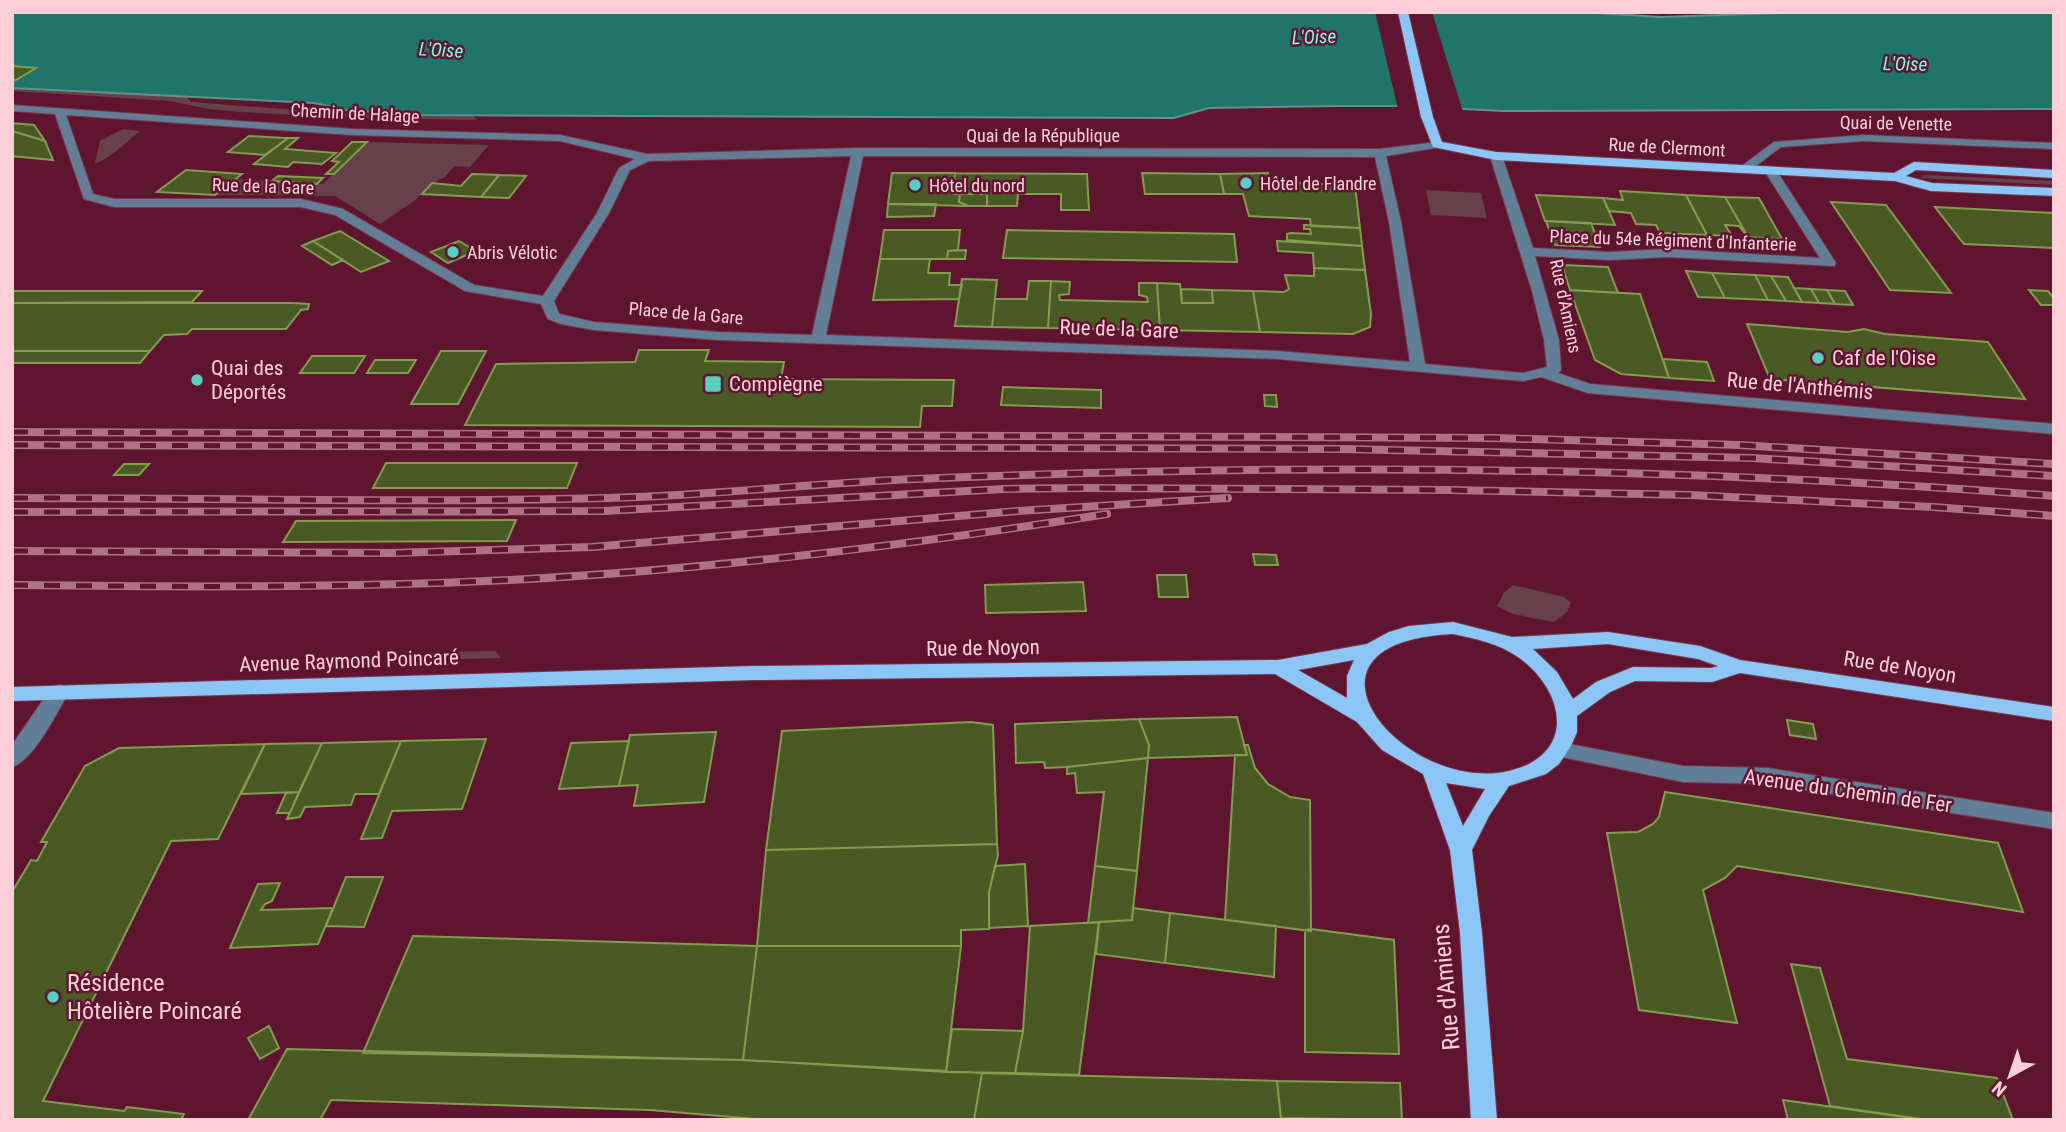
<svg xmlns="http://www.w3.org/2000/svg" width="2066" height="1132" font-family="'Roboto Condensed',sans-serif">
<rect width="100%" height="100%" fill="#5f152f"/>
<path fill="#674049" d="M12 88 186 96 191 102 350 114 473 116 477 120 363 118 241 112 208 109 170 101 12 91Z
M123 129 140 131C127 141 108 161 95 163L100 141Z
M367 142 489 145 470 167 454 166 445 177 431 184 414 201 380 224 335 196 215 195 235 179 323 184Z
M1926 175 2054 181V185L1919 178Z
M1426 190 1481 193 1487 218 1431 215Z
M1513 585 1564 597 1571 603 1567 612 1554 622 1513 614 1497 606 1504 593Z
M495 651 501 658 421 660 434 652Z"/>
<path fill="#1f756b" stroke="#62908c" stroke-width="2" d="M12 12H1579L1661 17 1813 12H2054V109L1504 111 1397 106H1337L1209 108 1174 118 410 115 346 110 314 103 12 88Z"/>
<path fill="#5f152f" d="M1375 12H1432L1463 112 1398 109Z"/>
<path fill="#495a25" stroke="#839c4f" stroke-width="2" d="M12 66 36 68 14 81Z
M12 123 34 125 45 141 12 131Z
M12 131 45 141 53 160 12 156Z
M249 136 285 138H288L265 155 228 152Z
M285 138H298L285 149 336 153 322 164 293 162 288 167 254 164 288 138Z
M352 142H367L334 174H326L339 162 332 161Z
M186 170 242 174 215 195 157 192Z
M892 173H955L953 194H960L959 202 968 206 888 204Z
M955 173 1087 174 1089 210H1061V194H1018L1017 206H987V194H953Z
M1142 173 1220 174 1224 194H1145Z
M1268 173 1271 182 1355 185 1360 228 1311 226 1310 219 1249 216 1243 194H1224L1220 174Z
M472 174 499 175 481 197 422 194 432 183 461 186Z
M499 175 526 176 509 198 481 197Z
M278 176 323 178 317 184 272 181Z
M1620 191 1686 195 1707 235 1660 233 1656 225 1636 224 1631 213 1609 211 1603 198 1623 200Z
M960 194H987V206H968L959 202Z
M1536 195 1603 198 1615 225 1545 221Z
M1686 195 1725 197 1748 237 1739 226 1725 225 1732 236 1707 235Z
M1725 197 1759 198 1782 239 1748 237Z
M1831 202 1886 205 1951 293 1890 290Z
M888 204H936L934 216 887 217Z
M1935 207 2054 213V248L1964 244Z
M1546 221 1591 223 1600 247 1555 245Z
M1304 225 1360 228 1362 246 1287 240V234L1291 233 1311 234 1310 229H1304Z
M884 230H960L958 250 948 251 947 259H880Z
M1007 230 1234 234 1237 262 1003 258Z
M340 231 389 261 361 272 313 241Z
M313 241 343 260 332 265 302 246Z
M459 241 476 251 448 263 431 252Z
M1277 241 1362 246 1365 270 1314 268 1313 253 1278 251Z
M966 250 965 259H947L948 251Z
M880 259H930L928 273H950L949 285H962L959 299 873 300Z
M1562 265 1608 267 1618 293 1570 290Z
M1314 268 1365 270 1371 314 1370 327 1353 334 1260 332 1253 291 1284 292 1289 289 1285 275 1314 276Z
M1686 271 1712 273 1725 298 1698 297Z
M1712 273 1755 275 1768 300 1725 298Z
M1755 275 1771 276 1786 301 1768 300Z
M1771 276 1788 277 1802 302 1786 301Z
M962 279 997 280 992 327 955 326Z
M1029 281H1051L1048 328 992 327 995 299H1027Z
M1051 281 1070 282 1069 294 1059 295 1060 300 1148 302 1147 297 1139 295V283H1157L1160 330 1048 328Z
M1157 283 1180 284 1182 303H1213L1212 290 1253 291 1260 332 1160 330Z
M1794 288 1811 289 1819 303 1802 302Z
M1181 289 1212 290 1213 303H1182Z
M1811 289 1827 290 1835 304 1819 303Z
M1570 290 1640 294 1669 378 1621 374 1595 360Z
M1827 290 1845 291 1853 305 1835 304Z
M2029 290 2048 291 2054 298V305H2041Z
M12 291H202L192 302 12 303Z
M12 303H292L309 304 308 309 301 310 286 329H192L187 334 164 335 150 351H12Z
M1747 324 1848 332 1864 329 1885 334 1988 342 2025 399 1770 379Z
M639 350H709L705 361 784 362 781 379 954 380 952 406H922L920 427 465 425 496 364 635 362Z
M12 351H150L140 363H12Z
M441 351H486L458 404H411Z
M312 356H365L354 373H300Z
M1663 359 1707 362 1714 381 1669 378Z
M375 360H416L408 373H367Z
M1003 387 1101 390V408L1001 405Z
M1264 395H1276L1277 407 1265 406Z
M386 463H577L567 488H373Z
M124 464H149L139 475H114Z
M516 520 507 541 283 542 296 521Z
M1253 554 1276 555 1278 565H1255Z
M1157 575H1186L1188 597H1159Z
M1083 582 1086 611 986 613 985 585Z
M1237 717 1247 755 1148 758 1149 745 1139 719Z
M1139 719 1149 745 1148 758 1067 767 1045 768 1044 762 1016 763 1015 724Z
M1787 720 1813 724 1816 739 1790 735Z
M971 722 993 725 997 844 766 850 782 731Z
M716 732 704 802 634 806 638 785 619 786 630 735Z
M486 739 462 809 392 811 382 838 361 839 401 741Z
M401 741 379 794H355L351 805 305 807 300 817 287 819 322 743Z
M629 741 619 786 559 789 571 743Z
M322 743 299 792 241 794 265 744Z
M265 744 218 839 171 841 43 1101 124 1111 127 1107 184 1114 181 1120H12V892L31 860 37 861 47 842H41L85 766 119 748Z
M1244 745H1248L1255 768 1268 784 1290 797 1310 800 1311 931 1225 920 1235 755H1247Z
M1148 758 1137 871 1095 866 1104 792 1077 793 1075 773 1067 774V767Z
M299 792 290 813H277L286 793Z
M1665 792 1998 843 2023 912 1737 866 1725 878 1703 890 1737 1023 1639 1010 1607 833 1638 832 1653 824 1659 817Z
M997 844 998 855 989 892V929L961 930V946H757L766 850Z
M1025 864 1028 926 989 928V892L995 866Z
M1095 866 1137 871 1132 920 1088 923Z
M346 877H383L364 927 326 926Z
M280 883 272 901 265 904 261 910 333 908 318 944 230 948 258 884Z
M1133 908 1170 913 1165 963 1096 954 1099 922 1132 920Z
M1170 913 1276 926 1274 977 1165 963Z
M1099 922 1079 1075 1015 1073 1023 1031 1030 926Z
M1311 929 1394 940 1399 1054 1305 1052V930Z
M413 936 757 946 743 1060 363 1053Z
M757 946H961L946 1072 743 1060Z
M1791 964 1820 968 1847 1059 1997 1078 2013 1120H1928L1830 1106Z
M269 1026 279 1048 260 1059 248 1038Z
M952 1029 1023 1031 1015 1073 946 1072Z
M287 1049 743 1060 982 1073 974 1120H767L650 1110 331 1100 320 1120H248Z
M982 1073 1277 1081 1281 1120H974Z
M1277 1081 1400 1083 1402 1120 1281 1118Z
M1783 1100 1925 1120H1788Z"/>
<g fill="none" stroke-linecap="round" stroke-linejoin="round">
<defs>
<path id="minor" d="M12 105 352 129 560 135 647 154 858 148 1380 149 1437 142 1443 145 1441 147 1386 156 1401 222 1425 364 1523 373 1547 367 1544 340 1532 291 1490 156 1492 154 1502 156 1533 248 1610 252 1668 249 1820 258 1764 170 1770 166 1776 170 1836 263 1834 266 1668 257 1610 260 1535 256 1559 340 1561 370 1558 373 1590 384 2054 424V434L1588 393 1541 377 1523 381 1277 359 718 340 594 330 561 324 548 319 541 304 465 291 335 215 301 207H114L84 199 55 114 12 111ZM66 115 352 135 560 141 635 159 619 168 597 213 543 296 474 285 343 209 301 199H114L93 194ZM851 156 812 335 718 332 594 322 559 314 554 301 609 213 630 170 649 161ZM863 156 1375 157 1389 222 1410 362 1277 351 826 335Z
M1864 135 2054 143V149L1864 141 1781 147 1749 171 1739 168 1774 142Z
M59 685 66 687 69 692C57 712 34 760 12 767V745L52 687Z
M1559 742 1683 766 1767 768 2054 813V829L1767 784 1683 782 1552 755 1549 750 1552 745Z"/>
<path id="major" d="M1398 12H1408L1433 117 1442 142 1496 152 1894 173 1914 162 2054 170V178L1916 170 1906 176 1932 183 2054 188V196L1931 191 1895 181 1496 160 1433 147 1421 117Z
M1453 622 1512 637 1608 632 1700 646 1740 660 2054 707V721L1740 673 1712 682 1635 681 1610 692 1577 716V732L1571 746 1559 764 1546 774 1509 786 1489 816 1472 850 1482 933 1497 1120H1471L1460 933 1450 850 1423 774 1382 750 1357 722 1275 674 755 680 12 701V687L755 666 1278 660 1367 644 1389 632 1409 626ZM1453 634C1476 639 1498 643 1518 657 1566 691 1577 755 1509 771 1404 795 1275 642 1453 634ZM1608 644 1698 659 1718 666 1711 668 1633 667 1596 682 1573 699 1557 672 1533 649ZM1354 660 1347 676V698L1298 670ZM1446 783 1485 789 1463 826Z"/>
</defs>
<use href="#minor" stroke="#7c364e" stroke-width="2"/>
<use href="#major" stroke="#7c364e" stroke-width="2"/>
<use href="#minor" fill="#627e96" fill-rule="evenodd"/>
<use href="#major" fill="#8cc6f7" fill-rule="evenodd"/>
<defs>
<path id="rail" d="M12 432 1495 438 1739 445 2054 464
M12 445 1342 449 1752 458 2054 476
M12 498C210 498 409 503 608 498 710 496 813 483 915 479 1294 463 1676 466 2054 496
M12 512 604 511 1004 489 1084 488 1448 490 1690 495 1933 507 2054 516
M12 551 392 553 592 547 1018 511 1228 498
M12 585C178 587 343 588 509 580 709 570 909 545 1107 514"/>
</defs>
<use href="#rail" stroke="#af7284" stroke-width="8"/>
<use href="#rail" stroke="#5f152f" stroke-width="5" stroke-dasharray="16" stroke-linecap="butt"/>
</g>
<g fill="#58cebf" stroke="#5f152f" stroke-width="2.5">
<circle cx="1246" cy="183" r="7"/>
<circle cx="915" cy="185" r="7"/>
<circle cx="453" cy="252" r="7"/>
<circle cx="1818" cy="358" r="7"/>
<circle cx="197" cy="380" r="7"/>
<rect x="704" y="375" width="18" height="18" rx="3.5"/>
<circle cx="53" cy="997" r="7"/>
</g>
<g text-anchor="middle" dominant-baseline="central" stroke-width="5" stroke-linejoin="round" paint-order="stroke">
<g font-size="18" fill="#fecfd9" stroke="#5f152f">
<text transform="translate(355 113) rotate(3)">Chemin de Halage</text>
<text transform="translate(1896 123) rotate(1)">Quai de Venette</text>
<text x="1043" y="135">Quai de la République</text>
<text transform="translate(1667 147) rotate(3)">Rue de Clermont</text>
<text transform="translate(263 186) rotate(2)">Rue de la Gare</text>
<text transform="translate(1673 240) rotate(2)">Place du 54e Régiment d'Infanterie</text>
<text transform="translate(1566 306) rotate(78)">Rue d'Amiens</text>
<text transform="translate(686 313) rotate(5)">Place de la Gare</text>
</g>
<g font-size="18" fill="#fecfd9" stroke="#5f152f" text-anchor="start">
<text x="1260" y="183">Hôtel de Flandre</text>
<text x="929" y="185">Hôtel du nord</text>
<text x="467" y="252">Abris Vélotic</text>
</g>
<g font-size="19" font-style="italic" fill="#84faeb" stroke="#5f152f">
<text transform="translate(1314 37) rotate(-2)">L'Oise</text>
<text transform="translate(441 50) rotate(3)">L'Oise</text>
<text transform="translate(1905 64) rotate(1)">L'Oise</text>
</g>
<g font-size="21" fill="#fecfd9" stroke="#5f152f">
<text transform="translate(1119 329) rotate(2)">Rue de la Gare</text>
<text transform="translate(1800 386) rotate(5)">Rue de l'Anthémis</text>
<text transform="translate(983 648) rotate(-1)">Rue de Noyon</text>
<text transform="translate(349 661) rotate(-2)">Avenue Raymond Poincaré</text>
<text transform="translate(1900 667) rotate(9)">Rue de Noyon</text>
<text transform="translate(1848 791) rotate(8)">Avenue du Chemin de Fer</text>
</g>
<g font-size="21" fill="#fecfd9" stroke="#5f152f" text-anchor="start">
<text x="1832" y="358">Caf de l'Oise</text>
<text x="211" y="368">Quai des<tspan x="211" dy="24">Déportés</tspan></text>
<text x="729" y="384">Compiègne</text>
</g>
<g font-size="24" fill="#fecfd9" stroke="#5f152f" text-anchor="start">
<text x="67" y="983">Résidence<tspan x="67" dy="28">Hôtelière Poincaré</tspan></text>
</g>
<g font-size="24" fill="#fecfd9" stroke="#5f152f">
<text transform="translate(1446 987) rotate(-95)">Rue d'Amiens</text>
</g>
</g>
<rect width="2066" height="1132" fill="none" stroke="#fecfd9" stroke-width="28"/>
<g transform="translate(2010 1076) rotate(220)" stroke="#5f152f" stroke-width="5" paint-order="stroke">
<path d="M0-5L12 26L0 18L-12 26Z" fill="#fecfd9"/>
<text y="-10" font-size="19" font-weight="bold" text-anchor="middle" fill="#fecfd9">N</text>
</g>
</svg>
